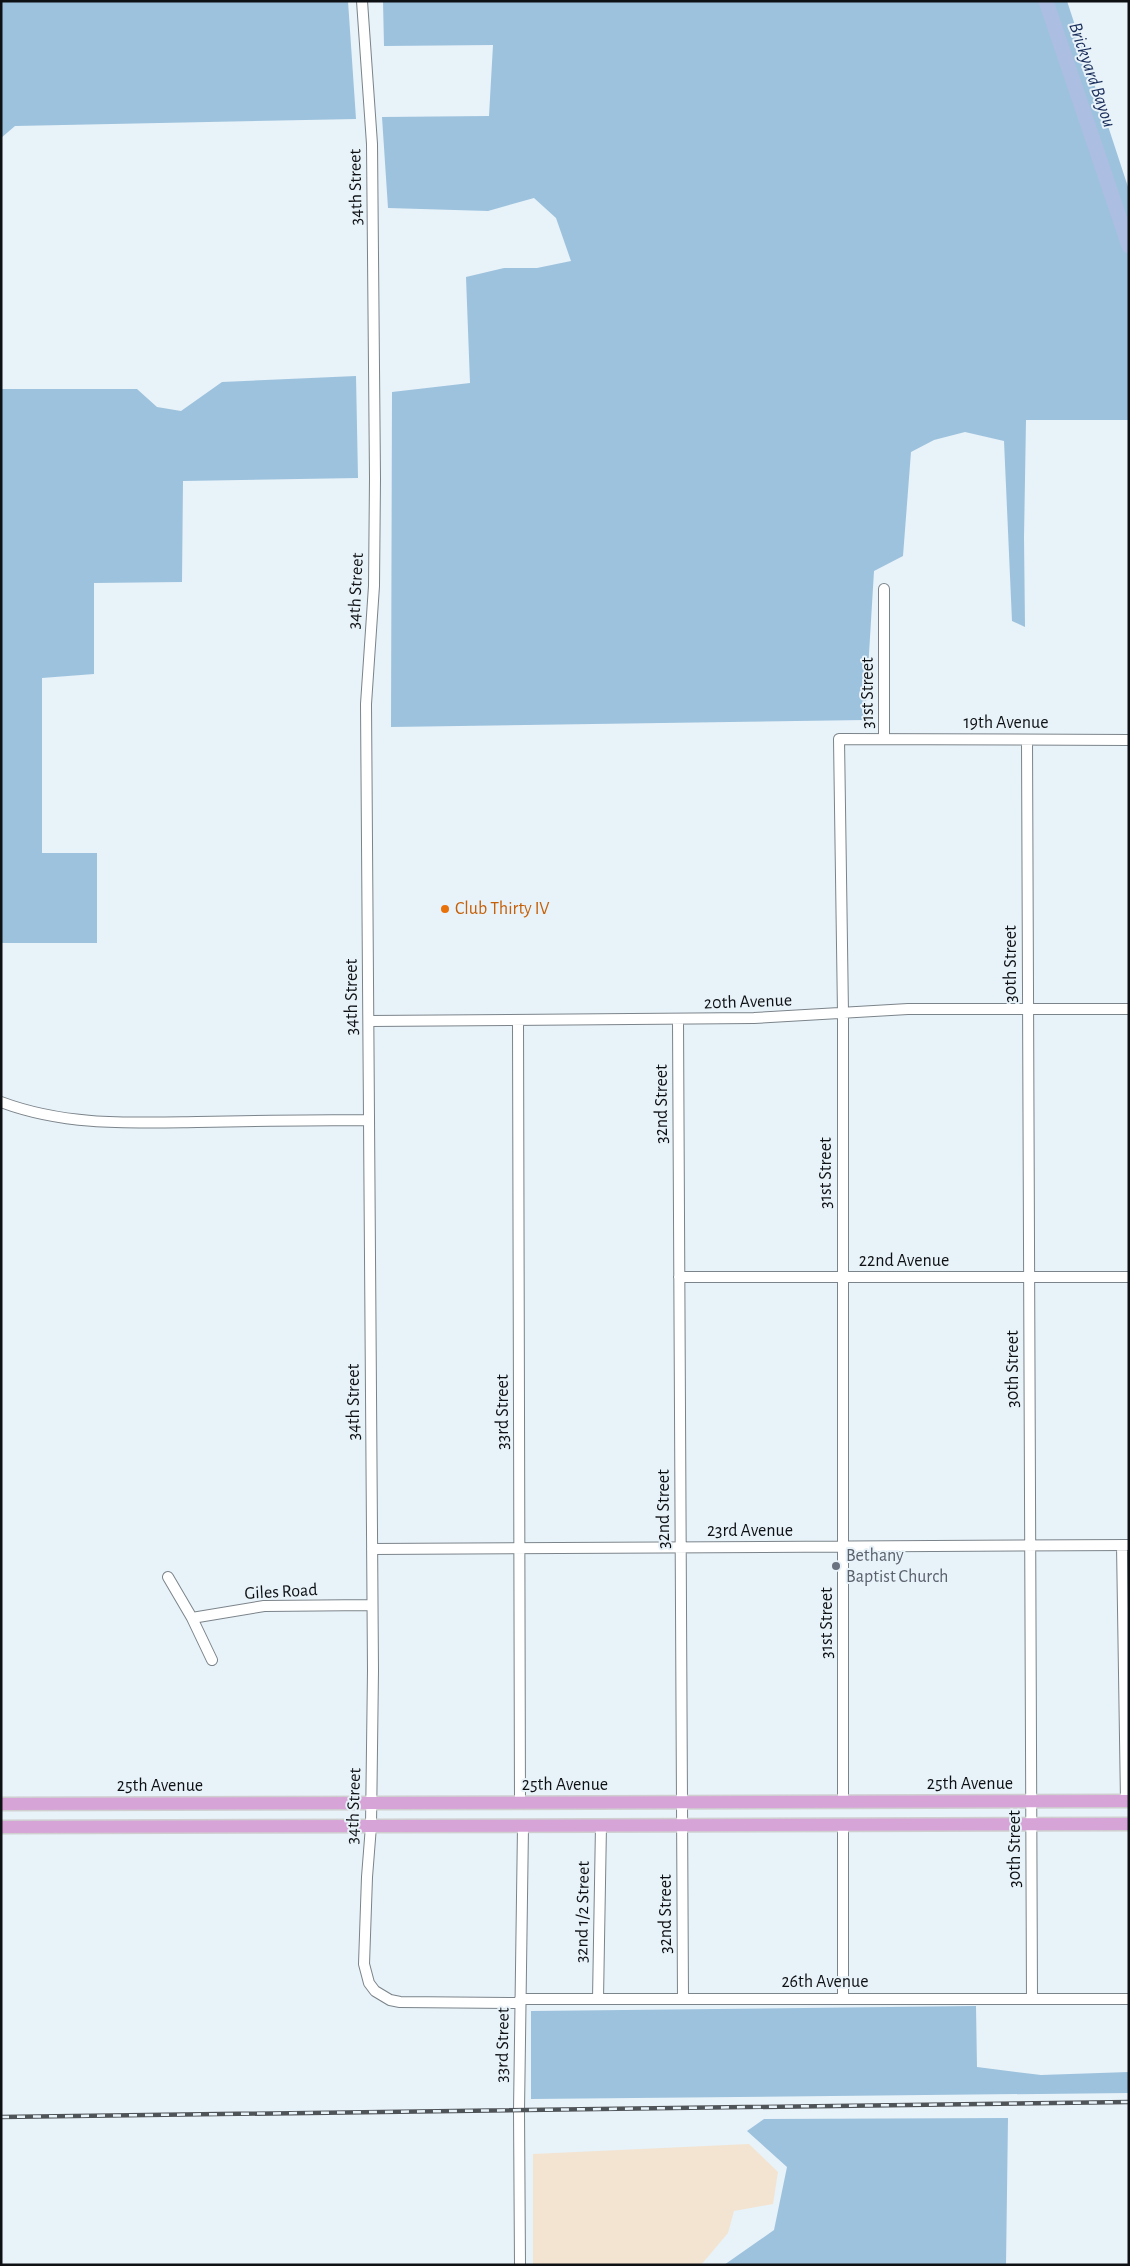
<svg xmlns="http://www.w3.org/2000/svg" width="1130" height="2266" font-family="'Alegreya Sans',sans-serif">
<rect width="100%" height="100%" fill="#e8f2f9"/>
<path fill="#f3e4d1" d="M749 2144 778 2172 773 2204 734 2211 728 2233 701 2265H533V2154Z"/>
<path fill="#9dc2dd" d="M1 1H348L356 119 15 126 1 138Z
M383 1H1067L1129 190V420H1026L1024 538 1025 627 1012 621 1004 441 965 432 934 440 911 452 903 556 874 571 865 720 391 727 392 392 470 383 466 277 504 268H537L571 261 556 218 534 198 488 211 388 208 382 117 489 116 493 45 384 46Z
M356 376 358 478 183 481 182 582 94 583V674L42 678V853H97V943H1V389H137L157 407 181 411 222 382Z
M976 2006 977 2067 1041 2075 1129 2072V2093L531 2099V2011Z
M1008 2118 1006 2265H724L774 2230 787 2167 747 2131 764 2119Z"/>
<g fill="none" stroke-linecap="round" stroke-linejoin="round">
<path stroke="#acbee2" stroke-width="15" d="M1046 1 1129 246"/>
<defs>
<path id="minor" d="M362 1 372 144 375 478 374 586 366 704 373 1670 371 1826 367 1877 364 1964 369 1983 375 1991 390 2000 400 2002 520 2003
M884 589V739
M1027 740 1032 1999
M678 1020 683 1999
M369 1021 754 1018 908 1009H1129
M518 1022 520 1803
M1 1102C65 1126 130 1123 197 1122 254 1121 311 1120 368 1120
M679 1277H1129
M1122 1545 1126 1801
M372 1549 1129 1545
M168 1577 192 1618 212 1660
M192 1618 264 1606 372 1605
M843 1801V1013L839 739 1129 740
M843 1825V1999
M520 1999H1129
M598 1999 601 1825
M520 2265 519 2111 523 1826"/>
<path id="major" d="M1 1804 1129 1801
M1 1827 1129 1824"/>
</defs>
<use href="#minor" stroke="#7b848a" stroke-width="12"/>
<use href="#major" stroke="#cfcfd0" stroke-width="15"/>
<use href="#minor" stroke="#fff" stroke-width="10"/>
<use href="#major" stroke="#d7a4d7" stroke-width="12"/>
<defs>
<path id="rail" d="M1 2117 1129 2102"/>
</defs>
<use href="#rail" stroke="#4f5458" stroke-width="4.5"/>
<use href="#rail" stroke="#e8f2f9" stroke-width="2.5" stroke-dasharray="8" stroke-linecap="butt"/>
</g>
<circle fill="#e8710a" stroke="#e8f2f9" stroke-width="2" cx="445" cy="909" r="5"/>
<circle fill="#6b7280" stroke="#e8f2f9" stroke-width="2" cx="836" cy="1566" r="5"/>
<g text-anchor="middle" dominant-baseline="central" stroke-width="4" stroke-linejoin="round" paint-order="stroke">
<g font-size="18" fill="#0e1114" stroke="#e8f2f9">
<text transform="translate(356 187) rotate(-91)">34th Street</text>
<text transform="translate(356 591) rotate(-87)">34th Street</text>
<text transform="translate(868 693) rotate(-90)">31st Street</text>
<text x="1006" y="723">19th Avenue</text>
<text transform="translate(1011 964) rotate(-90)">30th Street</text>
<text transform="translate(352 997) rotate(-90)">34th Street</text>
<text transform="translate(748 1002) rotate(-2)">20th Avenue</text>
<text transform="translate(662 1104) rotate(-90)">32nd Street</text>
<text transform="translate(826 1173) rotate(-90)">31st Street</text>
<text x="904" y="1261">22nd Avenue</text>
<text transform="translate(1013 1369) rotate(-90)">30th Street</text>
<text transform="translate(354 1402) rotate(-90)">34th Street</text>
<text transform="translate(503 1412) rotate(-90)">33rd Street</text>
<text transform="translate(664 1509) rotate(-90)">32nd Street</text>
<text x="750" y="1531">23rd Avenue</text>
<text transform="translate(281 1592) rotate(-3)">Giles Road</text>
<text transform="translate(827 1623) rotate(-90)">31st Street</text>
<text x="970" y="1784">25th Avenue</text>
<text x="565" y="1785">25th Avenue</text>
<text x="160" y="1786">25th Avenue</text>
<text transform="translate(354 1806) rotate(-88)">34th Street</text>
<text transform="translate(1015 1849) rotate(-90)">30th Street</text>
<text transform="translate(583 1912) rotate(-89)">32nd 1/2 Street</text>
<text transform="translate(666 1914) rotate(-90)">32nd Street</text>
<text x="825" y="1982">26th Avenue</text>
<text transform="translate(503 2045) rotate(-89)">33rd Street</text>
</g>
<g font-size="18" fill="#c56008" stroke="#e8f2f9" text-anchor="start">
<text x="455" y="909">Club Thirty IV</text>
</g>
<g font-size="18" fill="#5b616d" stroke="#e8f2f9" text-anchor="start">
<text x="846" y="1556">Bethany<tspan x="846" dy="21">Baptist Church</tspan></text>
</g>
<g font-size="19" font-style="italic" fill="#1a2e5b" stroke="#e8f2f9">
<text transform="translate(1092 75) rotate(71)">Brickyard Bayou</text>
</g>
</g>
<rect width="1130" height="2266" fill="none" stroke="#0e1114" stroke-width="5"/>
</svg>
